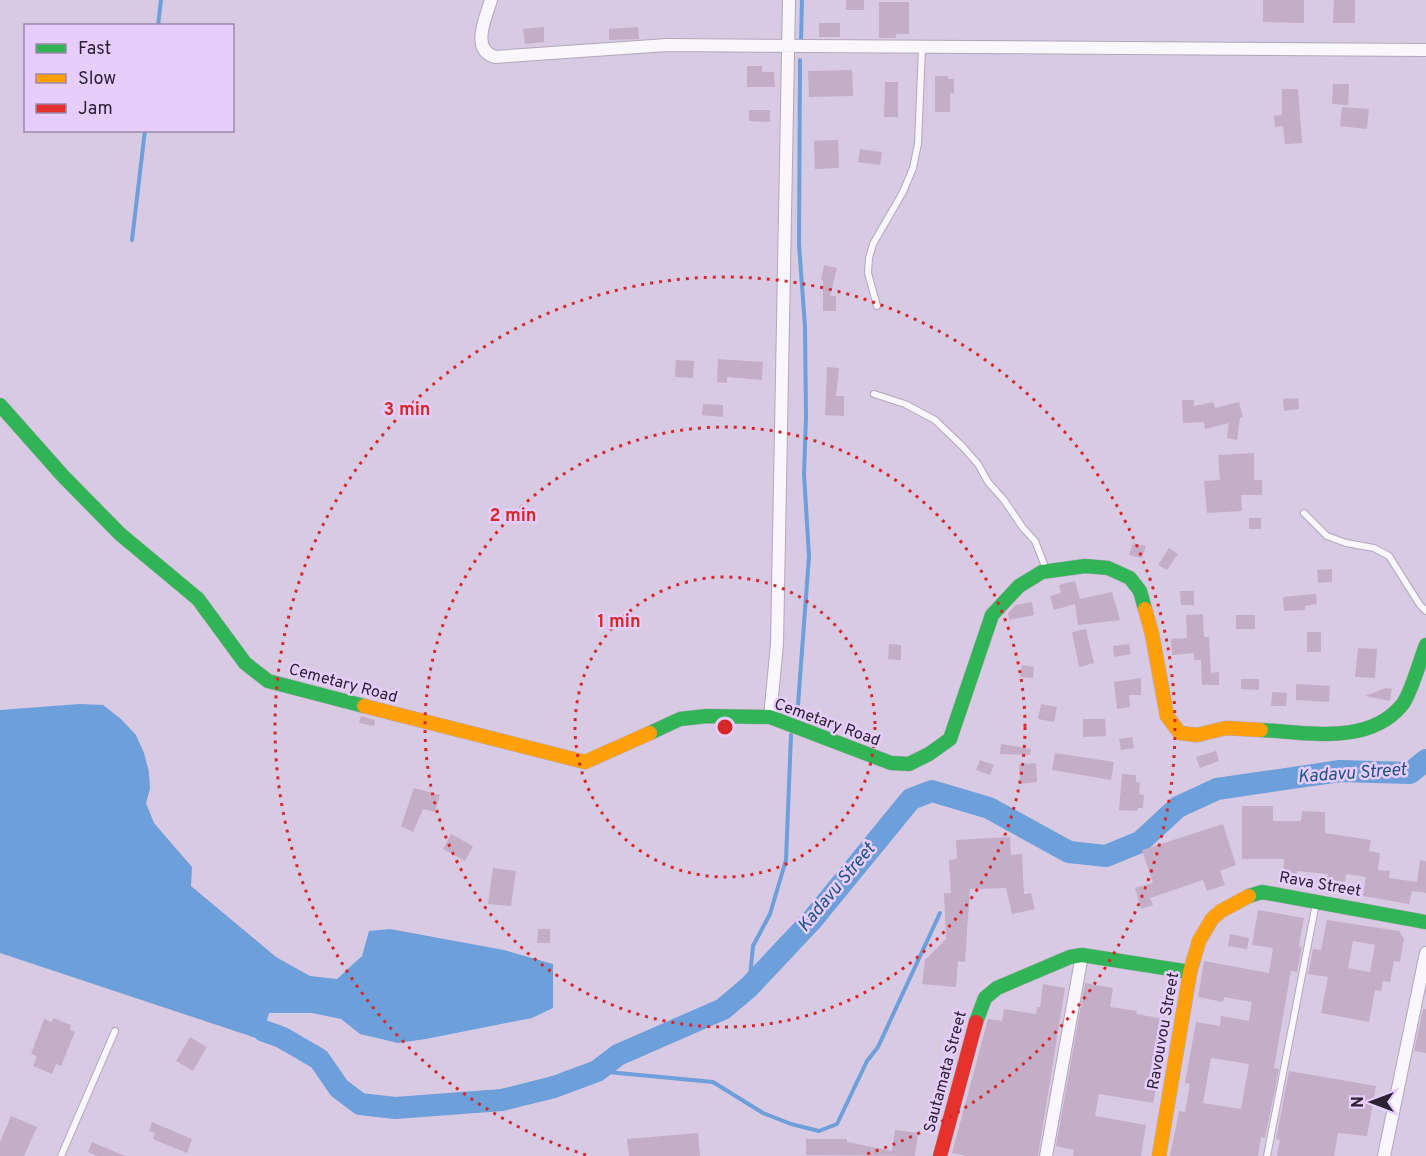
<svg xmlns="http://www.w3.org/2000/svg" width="1426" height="1156" font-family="Overpass,sans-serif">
<rect width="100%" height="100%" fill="#d9cae4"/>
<path fill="#6d9fda" d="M79 704 103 705 121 719 136 735 144 753 149 772 150 789 146 803 154 823 192 867 191 886 276 957 310 976 337 979 362 956 369 931 390 929 504 950 553 964V1008L532 1018 426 1039 398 1043 360 1034 341 1019 312 1013H269L262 1040 0 953V710Z"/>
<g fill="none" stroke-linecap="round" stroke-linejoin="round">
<path stroke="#6d9fda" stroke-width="4" d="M158 26 161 0
M801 41 802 0
M132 240 145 130
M798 705 809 556 804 474 806 417 805 327 799 244 800 60
M749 987 753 946 770 914 786 860 791 735
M597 1071 713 1082 763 1113 791 1124 819 1131 837 1124 867 1061 878 1047 940 913"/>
<path stroke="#6d9fda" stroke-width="22" d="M264 1031 281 1037 319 1059 339 1088 360 1104 395 1108 502 1100 554 1087 597 1071 618 1055 723 1009 749 987 812 920 911 799 932 791 989 808 1069 852 1106 856 1140 842 1178 807 1217 789 1340 771 1410 773 1426 760"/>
</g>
<path fill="#c3adc7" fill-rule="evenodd" d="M846 0H864V10H846Z
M1263 0H1304V23L1263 22Z
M1334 0H1355V23H1333Z
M879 2H909V34H896V38H879Z
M819 23H840V37H819Z
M544 27V42L525 44 523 29Z
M638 27 639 39 609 40V29Z
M747 66H762V72H774L775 87H747Z
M852 70 853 96 809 97 808 71Z
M935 76H948V79H954V93H950V112H935Z
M885 82H898V117H884Z
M1333 84H1349L1348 105 1332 104Z
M1282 89H1298L1302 143 1285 144 1283 126 1275 127 1274 116 1282 115Z
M1342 107 1369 109 1367 129 1340 126Z
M749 110H770V122L749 121Z
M838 140 839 168 815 169 814 141Z
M860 149 882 152 880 165 858 162Z
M824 265 837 268 830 296H836V311H823V280H821Z
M718 359 763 362 762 380 727 377V383L717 382Z
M676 360 694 361 693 378 675 377Z
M827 367 839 368 836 396H844V416L825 415Z
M1298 398 1299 409 1284 411 1283 399Z
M1182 400H1194V406L1213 402 1215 408 1239 402 1243 417 1240 418 1237 440 1227 438 1229 423 1205 429 1204 422 1183 423Z
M703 404 723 405V417L702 415Z
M1254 453V480H1262V495H1241L1242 511 1207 513 1204 481 1220 480 1218 455Z
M1249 518H1261V529H1249Z
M1133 543 1146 546 1142 558 1129 555Z
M1169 548 1178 554 1167 570 1158 565Z
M1332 569V582L1318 583 1317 570Z
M1075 581 1080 599 1112 592 1120 620 1078 625 1075 604 1054 610 1050 596 1061 593 1059 585Z
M1180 591H1194V605H1181Z
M1316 594 1317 604 1305 606V610L1284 611 1283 597Z
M1032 602 1034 615 1009 620 1008 613 1016 605Z
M1203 614 1204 637H1209L1211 673 1219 672V685H1202L1201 660H1194V653L1172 655 1171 639 1187 638 1186 615Z
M1236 615H1255V629H1236Z
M1086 629 1094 663 1079 667 1072 632Z
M1307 632H1321V652H1307Z
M889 644 901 645V660L888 659Z
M1129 644 1131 654 1114 657 1113 646Z
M1358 648 1377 649 1375 678 1355 677Z
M1022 665 1034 667 1033 678 1020 677Z
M1141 678V695H1129L1130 707 1117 709 1114 682Z
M1241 679H1259V690L1241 689Z
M1296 684 1330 686 1329 702 1296 700Z
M1386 688 1392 689 1390 701 1365 696Z
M1272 692 1287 693 1286 706H1271Z
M1041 704 1057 707 1054 722 1038 719Z
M361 716 375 720 374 726 359 723Z
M1083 719H1105L1106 736 1083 737Z
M1132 737 1134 748 1121 750 1119 739Z
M1001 744 1031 749 1030 755 1000 754Z
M1216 751 1219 761 1200 768 1196 757Z
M1055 753 1114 762 1111 780 1052 770Z
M980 760 994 765 990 775 976 770Z
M1036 763 1037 782 1020 784 1019 764Z
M1122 774 1136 775V782L1140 783 1139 794 1144 795 1143 808H1138L1137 811 1119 810Z
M414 788 440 795 435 812 423 809 413 832 401 826Z
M1242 806H1273V821H1301L1302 811 1325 812V833L1371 840 1369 851 1380 853 1378 870 1390 871 1389 878 1417 882 1420 860 1426 861V893L1412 891 1409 904 1363 896 1366 877 1346 874 1345 882 1327 879 1328 874 1297 871 1296 883 1283 882 1284 859H1242Z
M1223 824 1236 865 1220 871 1225 885 1207 891 1203 880 1150 898 1153 905 1141 909 1135 888 1153 883 1142 850Z
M451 834 473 846 465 861 443 849Z
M1010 837 1011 855 1022 854 1024 894 1031 893 1035 909 1012 914 1006 888 970 889 965 962 958 961 956 987 922 984 925 960 946 939 944 893H951L949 860 957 859 956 840Z
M493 868 516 871 511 906 488 904Z
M1258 910 1304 918 1299 946 1302 947 1297 972 1291 971 1274 1068 1279 1069 1265 1138 1261 1137 1258 1156H1170L1179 1111 1185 1112 1190 1084 1185 1083 1196 1022 1220 1026 1221 1016 1249 1021 1252 1002 1224 997 1223 1002 1198 997 1204 961 1269 973 1273 948 1252 945ZM1211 1058 1249 1064 1241 1109 1203 1103Z
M1327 920 1399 931 1404 939 1400 962 1394 961 1390 982 1383 981 1381 991 1375 990 1369 1022 1321 1013 1328 977 1308 974 1313 949 1321 950ZM1353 941 1375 945 1370 972 1348 968Z
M538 929H550V943H537Z
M1230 934 1249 938 1247 949 1228 946Z
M1085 983 1113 988 1110 1007 1137 1011 1136 1014 1165 1019 1154 1083H1157L1153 1103 1099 1094 1095 1116 1146 1125 1141 1156H1073L1074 1150 1056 1146Z
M1043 984 1065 988 1038 1156H966L952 1153 988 1019 1002 1021 1004 1009 1036 1014 1037 1007H1040Z
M1423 1009H1426V1053L1414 1051Z
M53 1018 71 1025 70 1030 75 1032 61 1066 56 1064 52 1074 33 1066 37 1056 31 1054 44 1019 52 1022Z
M190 1037 207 1047 193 1071 176 1061Z
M1289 1071 1376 1086 1367 1136 1338 1133 1334 1156H1277L1280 1140 1276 1139Z
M11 1116 37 1127 24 1156H0V1142Z
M152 1122 192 1139 187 1153 153 1139 155 1133 149 1131Z
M895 1130 918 1133 915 1156 806 1155V1139H847V1142L892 1151Z
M698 1133 700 1156H629L627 1139Z
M92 1142 125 1156H97L88 1152Z"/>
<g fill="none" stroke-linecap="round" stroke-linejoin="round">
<defs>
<path id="lane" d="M877 306 868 273 869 258 873 244 903 192 913 168 918 144 922 48
M874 394 905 404 935 420 963 447 978 464 988 482 1004 500 1023 528 1035 541 1046 569
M1304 513 1327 536 1346 543 1374 548 1389 556 1420 605 1426 611
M61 1156 115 1031
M1267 1156 1316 903"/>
<path id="street" d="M491 0C486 17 470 50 495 57L667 45 1426 50
M770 717 777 644 789 0
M1046 1156 1082 955
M1384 1156 1426 953"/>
<path id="fast" d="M0 405 63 476 120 534 198 599 245 663 268 681 364 706
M1261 730C1307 732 1368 746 1402 705 1411 694 1420 660 1426 645
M650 733 680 719 707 716 770 717 891 763 909 764 929 754 950 739 992 615 1019 586 1042 572 1085 566 1108 568 1130 578 1140 591 1145 609
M1249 896 1262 892 1426 922
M976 1022 985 998 997 988 1070 957 1082 955 1190 972"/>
<path id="slow" d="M1145 609 1152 634 1167 716 1180 733 1197 735 1226 728 1261 730
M364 706 585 762 650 733
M1159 1156 1190 972 1199 941 1212 919 1221 911 1249 896"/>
<path id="jam" d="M940 1156 976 1022"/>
</defs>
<use href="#lane" stroke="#b2a7ba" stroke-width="8"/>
<use href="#street" stroke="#b2a7ba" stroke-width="14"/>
<use href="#fast" stroke="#b2a7ba" stroke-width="15"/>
<use href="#slow" stroke="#b2a7ba" stroke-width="15"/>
<use href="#jam" stroke="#b2a7ba" stroke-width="15"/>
<use href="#lane" stroke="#f9f7fb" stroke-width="6"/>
<use href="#street" stroke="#f9f7fb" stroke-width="12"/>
<use href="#fast" stroke="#30b455" stroke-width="14"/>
<use href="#slow" stroke="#ff9f0a" stroke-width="14"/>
<use href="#jam" stroke="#e5322d" stroke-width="14"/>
</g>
<g fill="none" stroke="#d62828" stroke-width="3" stroke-dasharray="3 6">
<circle cx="725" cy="727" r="150"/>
<circle cx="725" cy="727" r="300"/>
<path d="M586 1155A450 450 0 1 1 864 1155"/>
</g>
<g text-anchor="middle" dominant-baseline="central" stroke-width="5" stroke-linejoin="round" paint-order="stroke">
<g font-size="16" fill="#2c2234" stroke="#e7cdfc">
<text transform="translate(343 684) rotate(15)">Cemetary Road</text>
<text transform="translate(827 723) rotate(20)">Cemetary Road</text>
<text transform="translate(1320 885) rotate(10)">Rava Street</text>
<text transform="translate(1164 1031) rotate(-80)">Ravouvou Street</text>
<text transform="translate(946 1072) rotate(-75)">Sautamata Street</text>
</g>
<g font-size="18" font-style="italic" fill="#1e5385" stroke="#e7cdfc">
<text transform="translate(1352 774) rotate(-4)">Kadavu Street</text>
<text transform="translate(837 888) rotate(-50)">Kadavu Street</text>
</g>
</g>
<circle cx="725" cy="727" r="9" fill="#d62828" stroke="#e7cdfc" stroke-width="3"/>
<g font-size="18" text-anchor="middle" font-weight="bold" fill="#d62828" stroke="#e7cdfc" stroke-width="5" stroke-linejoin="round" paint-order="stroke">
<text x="407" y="415">3 min</text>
<text x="513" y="521">2 min</text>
<text x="619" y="627">1 min</text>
</g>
<rect x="24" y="24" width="210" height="108" fill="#e7cdfc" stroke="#9c89ac" stroke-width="1.5"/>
<rect x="36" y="44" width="30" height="9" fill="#30b455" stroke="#9c89ac" stroke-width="1.5"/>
<text x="78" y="54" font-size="18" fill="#2c2234">Fast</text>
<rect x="36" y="74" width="30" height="9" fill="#ff9f0a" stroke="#9c89ac" stroke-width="1.5"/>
<text x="78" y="84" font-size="18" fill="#2c2234">Slow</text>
<rect x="36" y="104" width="30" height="9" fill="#e5322d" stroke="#9c89ac" stroke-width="1.5"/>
<text x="78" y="114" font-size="18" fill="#2c2234">Jam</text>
<g transform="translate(1372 1102) rotate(270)" stroke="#e7cdfc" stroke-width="4.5" paint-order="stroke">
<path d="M0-4.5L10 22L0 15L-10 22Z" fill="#2c2234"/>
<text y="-9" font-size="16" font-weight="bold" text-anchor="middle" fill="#2c2234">N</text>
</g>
</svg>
